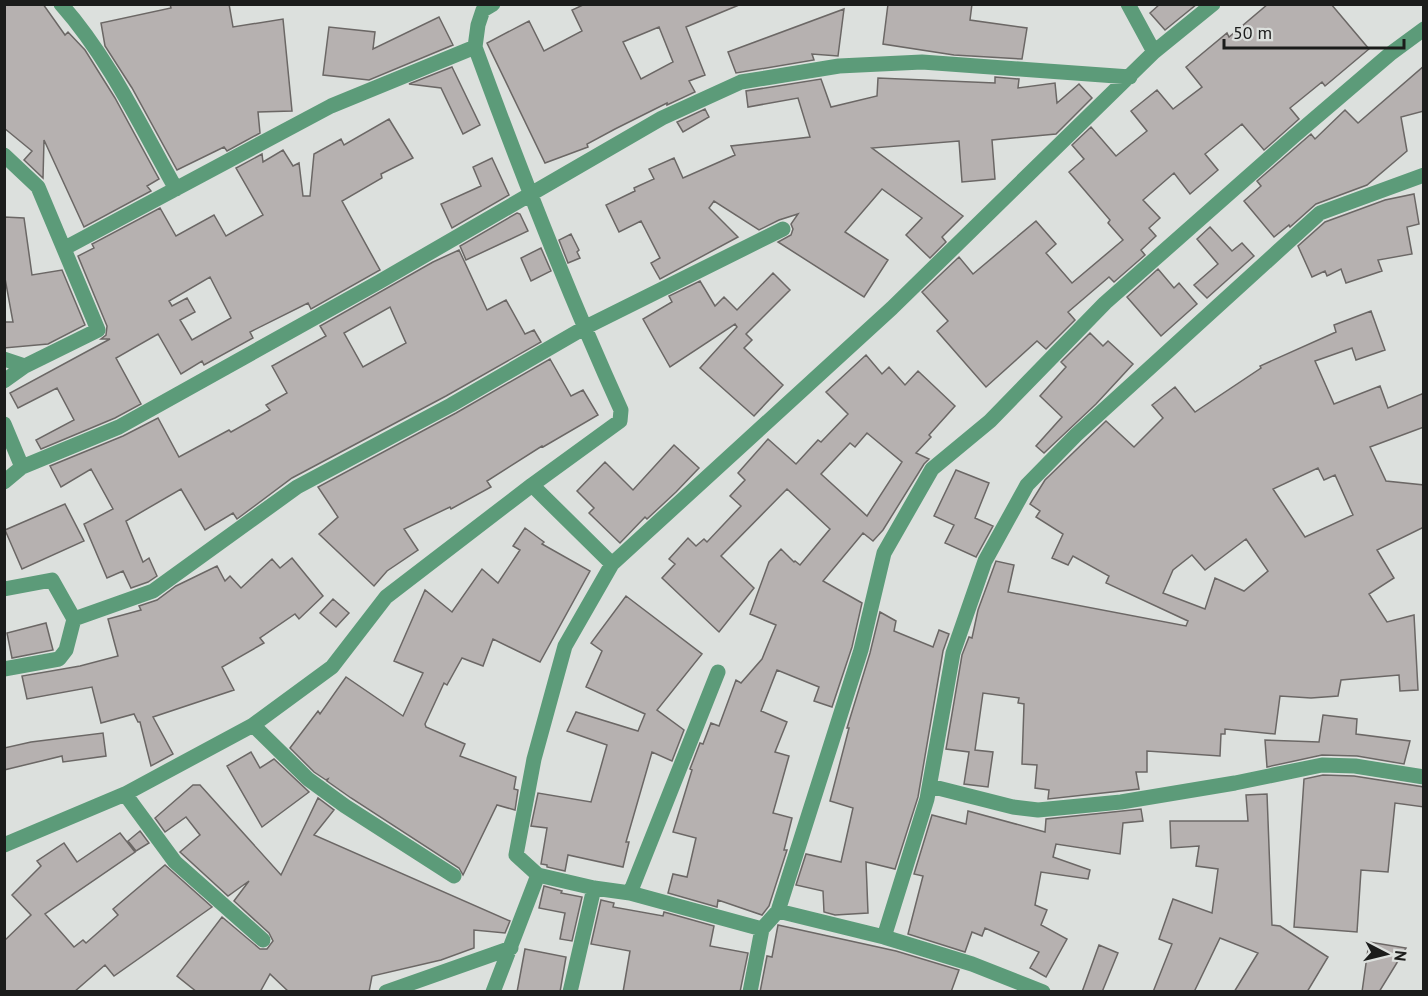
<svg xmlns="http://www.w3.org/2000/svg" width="1428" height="996" font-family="'PT Sans',sans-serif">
<rect width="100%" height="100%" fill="#dce0dd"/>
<path fill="#b6b1b0" stroke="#6b6765" stroke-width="1.5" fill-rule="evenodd" d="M4 4H43L65 35 68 32 85 50 115 98 159 179 147 186 151 191 84 227 44 140 43 178 24 160 32 151 4 128Z
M170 4H229L233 27 283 19 292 111 258 112 260 133 227 151 224 147 177 170 132 88 105 46 101 23 171 8Z
M585 4 739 5 686 27 705 75 689 81 695 92 667 105V103L615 129 587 144 588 147 545 163 487 43 529 21 544 51 582 31 572 10ZM659 27 673 62 641 79 623 42Z
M888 4H972L970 20 1027 28 1022 59 954 55 883 44Z
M1160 4H1197L1165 30 1150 13Z
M1268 4H1331L1369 49 1325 86 1322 82 1290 108 1299 119 1264 150 1242 124 1205 154 1218 170 1190 194 1174 173 1143 200 1160 218 1149 228 1156 236 1141 250 1145 255 1114 282 1109 277 1068 312 1075 320 1046 349 1037 341 986 387 937 331 948 321 922 292 959 257 973 274 1036 221 1056 244 1046 253 1072 283 1123 240 1108 223 1110 220 1069 172 1084 159 1072 145 1091 127 1116 156 1147 131 1131 111 1157 90 1173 109 1202 87 1186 67 1227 33 1229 37Z
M844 9 838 56 812 54 814 60 736 73 728 52Z
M439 17 453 45 369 80 323 75 329 27 375 32 373 49Z
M1424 66V111L1401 117 1407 151 1367 185 1316 204 1290 227 1289 225 1274 237 1244 201 1261 186 1257 181 1311 134 1315 139 1345 110 1358 123Z
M452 67 480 125 463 134 441 88 409 84Z
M995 77 1019 79 1018 88 1055 83 1057 103 1079 84 1092 98 1056 134 992 140 995 179 962 182 959 141 872 148 963 216 942 237 946 242 930 258 906 235 922 218 882 189 845 232 888 260 864 297 778 242 791 235 793 229 791 224 798 214 779 220 759 230 714 201 709 208 738 237 660 279 651 263 660 258 641 221 619 232 606 205 635 191 634 188 654 179 649 169 674 158 683 178 735 155 731 146 810 137 798 98 748 107 746 91 821 79 831 107 877 96 878 78 995 83Z
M705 109 709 117 683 132 677 122Z
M389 119 413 158 381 174 382 178 342 201 380 270 311 309 308 303 250 332 253 338 204 365 202 361 181 374 158 334 116 358 141 404 115 418 41 449 36 440 74 420 57 388 18 408 10 393 110 339H101L106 335 107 326 78 256 94 248 92 244 160 208 176 236 214 215 226 236 263 215 236 168 262 154 263 162 283 150 293 166 299 163 303 196H310L314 154 341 139 344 145ZM210 277 231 318 192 340 180 320 195 312 187 298 172 306 169 301Z
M492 158 509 195 452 228 441 204 481 186 473 167Z
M1414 194 1419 224 1407 227 1412 254 1378 260 1382 271 1346 283 1341 269 1327 276 1325 271 1312 277 1298 246 1325 222 1385 200Z
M517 213 520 214 528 231 466 260 460 246Z
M4 217 24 218 32 275 62 270 85 325 48 344 4 348V322H13L4 273Z
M1210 227 1232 251 1242 243 1254 256 1207 298 1194 285 1218 264 1197 239Z
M571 234 579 250 577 252 580 258 568 263 559 240Z
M541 248 551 271 531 281 521 258Z
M459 250 487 310 506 300 525 334 534 330 541 342 446 396 292 478 237 519 233 513 205 530 181 489 126 521 143 562 149 558 157 576 148 582 131 588 123 571 107 578 84 524 113 509 91 469 61 487 50 466 123 436 158 418 179 457 229 430 231 432 270 410 266 405 287 393 272 366 326 336 320 326 433 262ZM390 307 406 343 363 367 344 333Z
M1158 269 1174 288 1179 283 1197 304 1161 336 1127 297Z
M773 273 790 290 746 334 752 340 744 348 783 385 754 416 700 368 737 327 735 324 670 367 643 319 672 302 669 296 700 281 715 306 724 297 737 310Z
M1371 311 1385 350 1356 360 1352 348 1315 361 1334 404 1380 386 1388 408 1424 393V427L1370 447 1386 481 1424 485V527L1377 550 1394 578 1369 594 1387 622 1414 615 1418 690 1400 691 1399 675 1341 680 1338 696 1311 698 1280 696 1275 734 1225 729V734H1221L1220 756 1147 751V772H1136L1139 789 1048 799 1049 790 1035 788 1037 765 1022 764 1024 704 1018 703 1019 698 983 693 975 750 993 752 988 787 964 784 969 752 946 749 962 655 969 637 972 638 978 610 996 561 1014 565 1008 592 1186 626 1188 621 1106 583 1109 576 1073 556 1068 565 1052 558 1063 534 1036 517 1040 511 1030 504 1045 480 1106 421 1134 447 1163 418 1152 405 1175 387 1195 412 1261 368 1260 366 1336 332 1334 325ZM1318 468 1324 480 1335 475 1353 515 1305 537 1273 489ZM1246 539 1268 571 1244 591 1215 578 1205 609 1163 593 1173 570 1192 555 1205 570Z
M1090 333 1103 346 1108 341 1133 364 1096 404 1044 453 1036 446 1062 417 1040 396 1066 367 1061 362Z
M866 355 882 374 889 367 905 385 918 371 955 406 929 435 931 437 916 453 929 459 924 464 883 530 873 541 863 533 823 581 862 603 852 647 832 707 814 701 819 687 777 670 761 711 787 722 775 752 789 756 773 813 792 818 784 850H787L769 906 762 915 718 900 717 907 668 893 673 874 687 877 696 838 673 832 692 770 690 769 700 743 703 744 711 723 719 726 736 680 741 683 762 659 776 625 750 614 769 562 781 549 794 562 795 561 800 565 830 529 787 489 721 556 754 588 719 632 662 578 675 564 669 559 688 538 696 546 704 539 707 542 741 506 730 496 745 480 738 473 768 439 796 464 818 440 821 442 848 414 826 392ZM867 433 902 462 867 516 821 474 850 443 855 447Z
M550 359 571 396 583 390 598 415 543 447 542 446 487 481 491 487 451 509 450 507 404 529 418 550 387 571 374 586 319 534 338 517 318 487 456 413Z
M674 445 699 468 676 492 647 519 645 517 620 543 589 513 594 508 577 491 605 462 633 490Z
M956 470 989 483 975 518 993 526 976 557 945 543 954 525 934 516Z
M65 504 84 541 22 569 5 530Z
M525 528 544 542 542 544 590 571 540 662 493 639 483 666 462 658 447 685 444 683 425 724 426 727 465 744 460 756 516 777 514 789 518 790 515 810 497 805 463 875 459 868 351 798 327 781 328 779 326 780 314 772 290 748 318 711 320 714 346 677 403 716 423 673 394 661 425 590 452 612 482 569 498 583 520 550 513 546Z
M292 558 323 596 299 619 295 614 260 638 264 643 222 667 234 690 153 717 173 754 151 766 140 722H138L134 714 101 723 92 687 27 699 22 676 80 666 118 656 108 619 141 610 139 606 157 600 176 586 217 566 225 581 230 576 241 588 272 559 280 568Z
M626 596 702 654 657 710 684 730 672 761 652 752 626 842H629L623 867 568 855 565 871 547 867V865L541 864 547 828 531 826 538 793 591 802 607 745 567 731 576 712 638 731 645 714 586 687 602 651 591 643Z
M333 599 349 613 336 627 320 613Z
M880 612 896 621 894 631 933 647 939 630 949 634 943 651 918 797 895 869 866 862 868 913 835 915 824 912 823 891 796 885 806 854 841 862 853 808 830 801 849 728H847L870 653Z
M46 623 53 650 12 658 7 633Z
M1323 715 1357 719 1356 734 1410 741 1404 764 1357 756 1322 755 1267 767 1265 740 1319 742Z
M103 733 106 756 63 762 62 756 4 770V748L31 742Z
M251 752 260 768 274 759 309 792 262 827 227 766Z
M1323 775 1354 776 1424 787V807L1395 803 1388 872 1361 870 1357 932 1294 927 1304 779Z
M193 785H200L281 875 318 798 334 810 314 835 510 921 505 933 474 930V948L441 960 372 976 369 992H289L270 974 260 992H197L177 976 222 917 260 949H267L273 941 269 933 234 901 249 881 228 896 180 852 200 835 186 817 165 832 155 818Z
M1267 794 1272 925 1280 926 1328 957 1307 992H1234L1258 953 1220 938 1194 992H1153L1172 944 1159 939 1173 899 1212 913 1218 869 1196 866 1199 846 1171 848 1170 821H1248L1246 795Z
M1141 809 1143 821 1123 823 1120 854 1056 844 1053 857 1090 870 1088 879 1041 872 1035 905 1047 910 1041 925 1067 939 1046 977 1030 968 1039 952 985 928 982 936 972 932 965 952 908 934 923 876 914 874 932 815 966 824 968 811 1045 832 1046 819Z
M140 831 149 843 136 851 128 841Z
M120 833 135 852 45 914 74 947 83 940 86 943 118 915 113 909 165 865 212 907 114 976 105 965 74 992H4V941L31 915 12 895 41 866 37 861 64 843 77 862Z
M544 886 562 891 561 893 582 897 572 941 560 939 565 913 539 908Z
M601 900 614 903 613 907 663 916 664 912 714 926 710 946 748 953 740 992H623L630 951 591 944Z
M778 925 896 951 959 970 951 992H760L767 956 772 957Z
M1369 942 1406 948 1379 992H1362Z
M1099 945 1118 953 1102 992H1082Z
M525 949 566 957 560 992H517Z"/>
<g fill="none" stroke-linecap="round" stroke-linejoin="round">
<path stroke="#5c9b79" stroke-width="15" d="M61 4C109 58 141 127 176 189
M1128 4 1154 52
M4 155 38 187 98 330 25 366 4 381
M65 248 331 106 475 47
M4 359 25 366
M4 424 22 467 4 482
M22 467 119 427 379 282 662 118 741 82 839 66 922 62 1130 77
M532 485 612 564
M4 589 52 580 74 619
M4 669 59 659 66 650 74 619 153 591 297 487 451 405 584 328 783 229
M253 725 308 779 345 806 454 876
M930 786 1013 807 1038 810 1121 802 1235 783 1322 765 1355 766 1424 777
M125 794 175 862 263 940
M4 845 125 794 253 725 332 667 386 597 532 485 620 421 621 410C567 291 520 170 475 47L478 25 483 10 493 4
M538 875 594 888 630 893 762 929
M630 893 718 672
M778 911 884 937 972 964 1043 992
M884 937 927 799 953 653 985 561 1027 485 1076 435 1320 213 1424 175
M386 992 511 948
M493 992 538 875 516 855 534 759 565 646 612 564 892 308 1154 52 1213 4
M570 992 594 888
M750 992 762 929 778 911 861 650 884 553 932 469 990 421 1105 303 1293 137 1390 54 1424 29"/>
</g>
<rect width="1428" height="996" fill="none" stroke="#1b1c1b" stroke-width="12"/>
<g transform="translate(1386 954) rotate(97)" stroke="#dce0dd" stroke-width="4.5" paint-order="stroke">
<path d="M0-4.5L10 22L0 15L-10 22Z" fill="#1b1c1b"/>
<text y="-9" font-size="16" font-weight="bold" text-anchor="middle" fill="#1b1c1b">N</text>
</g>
<path d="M1224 39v9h180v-9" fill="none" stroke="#1b1c1b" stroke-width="3"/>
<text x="1233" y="39" font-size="18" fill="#1b1c1b" stroke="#dce0dd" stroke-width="4.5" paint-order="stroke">50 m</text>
</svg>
